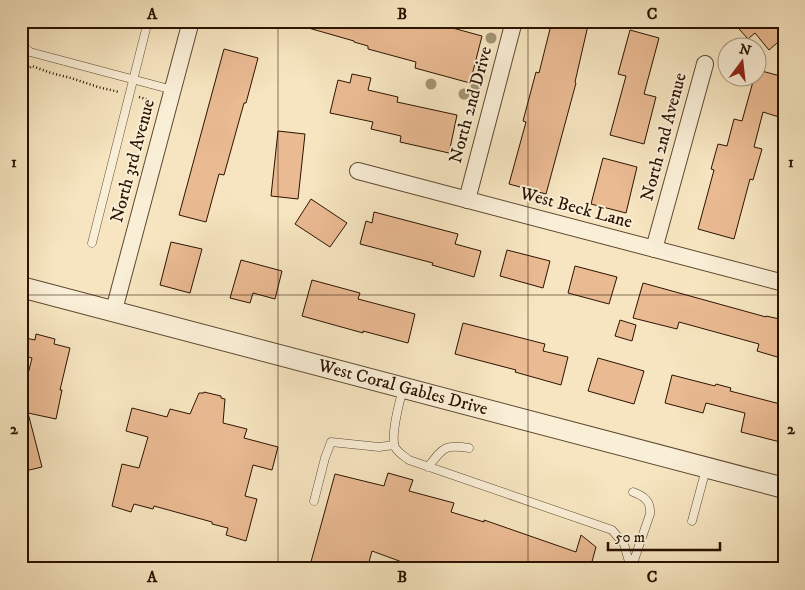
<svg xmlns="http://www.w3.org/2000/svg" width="805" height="590" font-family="'IM FELL DW Pica',serif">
<rect width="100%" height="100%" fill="#f6e5c0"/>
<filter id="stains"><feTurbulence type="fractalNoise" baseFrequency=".004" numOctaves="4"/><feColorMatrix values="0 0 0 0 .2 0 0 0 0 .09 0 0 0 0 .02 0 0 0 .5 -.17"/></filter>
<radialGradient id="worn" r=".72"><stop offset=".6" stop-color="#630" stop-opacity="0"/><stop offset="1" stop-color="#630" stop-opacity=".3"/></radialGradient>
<path fill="#eaba92" stroke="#2b1300" d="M298 21H377L399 27 400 21H406L426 27 427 21 482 36 470 83 415 68 416 62 368 49V46L354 42V41L298 25Z
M552 21H589L575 82 576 83 546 194 509 184 526 122 523 121 536 72 539 73Z
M732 21H784V37L769 50 755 33 748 39Z
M630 30 659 38 644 94 656 97 644 144 610 135 626 76 618 74Z
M224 49 258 58 246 103H244L224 175 219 174 206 222 179 215Z
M758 70 784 77V100L779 117 763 112 754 147 762 149 753 180 750 179 734 239 698 229 714 170 711 169 718 144 727 146 734 119 742 121 754 78H758Z
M352 74 371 78 368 90 398 97 397 102 457 115 449 153 400 142 401 136 371 129 373 122 330 113 338 80 350 83Z
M278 131 305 134 298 199 271 196Z
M603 158 637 167 626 213 591 204Z
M311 199 347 223 330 247 295 224Z
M374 212 458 234 455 244 481 251 474 277 432 265 433 263 360 244 366 221 372 223Z
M171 242 202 249 190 293 160 285Z
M507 250 550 261 543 288 500 276Z
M241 260 282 271 275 299 253 293 250 303 230 298Z
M575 266 617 277 609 304 568 293Z
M312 280 360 293 358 299 415 314 408 343 363 331V333L302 316Z
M643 283 766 317V316L784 320V359L757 351 759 344 679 322 677 329 633 318Z
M620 320 636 325 632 341 615 336Z
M463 323 545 344 543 351 568 357 561 385 515 372 516 370 455 354Z
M36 334 55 339 54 344 70 348 60 390H62L56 419 28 413 42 467 21 472V381L26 382 32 358 21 355V337L35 340Z
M598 358 644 371 634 404 588 391Z
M672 375 715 386 716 384 731 388 730 391 784 405V443L741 432 745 413 706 403 703 413 665 403Z
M204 392 221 396V398L225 399 223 423 247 429 244 438 278 447 272 470 253 465 245 496 257 499 246 541 226 535 228 528 212 524V522L154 506 153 509 134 504 131 512 112 506 122 464 139 468 148 437 126 431 132 408 167 417 170 409 190 414 199 393H204Z
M388 473 413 480 409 491 454 503 451 512 484 522V520L576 552 581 535 596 547 590 569H421L372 551 367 569H309L335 474 384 486Z"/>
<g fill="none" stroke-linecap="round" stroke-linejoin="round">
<defs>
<path id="service" d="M21 44 30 52 173 90
M92 243 148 21
M403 388C400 401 390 435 395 447 398 453 404 456 409 460L612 530 624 544 631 569
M428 467C443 448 444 444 469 448
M314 501 325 458 331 442 379 447 394 445
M692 521 706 469
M631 569 650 514C651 501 644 496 633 492"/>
<path id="minor" d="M358 171 784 283
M467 200 514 21
M654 249 705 64
M114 310 191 21"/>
<g id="tertiary">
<path id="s1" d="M21 287 784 488"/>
</g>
</defs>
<use href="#service" stroke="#5e4830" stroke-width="9"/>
<use href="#minor" stroke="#5e4830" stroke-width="18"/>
<use href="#tertiary" stroke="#5e4830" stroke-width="22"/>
<path stroke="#2b1300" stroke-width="2.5" stroke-dasharray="1 2.5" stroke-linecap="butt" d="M21 73 32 66 51 73 71 78 98 87 119 92
M139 97 153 101"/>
<use href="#service" stroke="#f9eed6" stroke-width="8"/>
<use href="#minor" stroke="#f9eed6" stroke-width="16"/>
<use href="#tertiary" stroke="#f9eed6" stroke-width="20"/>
</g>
<g fill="#a29473">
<circle cx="491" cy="38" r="5.5"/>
<circle cx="481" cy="72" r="5.5"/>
<circle cx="431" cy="84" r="5.5"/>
<circle cx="476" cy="85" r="5.5"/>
<circle cx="464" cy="94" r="5.5"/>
</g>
<path fill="none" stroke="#2b1300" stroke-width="1" stroke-opacity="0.55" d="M278 21V569M528 21V569M21 295H784"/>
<g text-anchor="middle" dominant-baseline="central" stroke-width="4" stroke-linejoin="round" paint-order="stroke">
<g font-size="18" fill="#2b1300" stroke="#f9eed6">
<text transform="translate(471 105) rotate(-75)">North 2nd Drive</text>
<text transform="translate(664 137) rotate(-75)">North 2nd Avenue</text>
<text transform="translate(133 161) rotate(-75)">North 3rd Avenue</text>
<text transform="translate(576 208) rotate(15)">West Beck Lane</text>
<text stroke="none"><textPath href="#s1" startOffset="395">West Coral Gables Drive</textPath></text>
</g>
</g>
<rect width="805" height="590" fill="none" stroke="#f6e5c0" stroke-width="55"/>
<g transform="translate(742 62) rotate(15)"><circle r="24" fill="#f9eed6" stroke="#a79680"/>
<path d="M0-4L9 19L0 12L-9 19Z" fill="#8f2418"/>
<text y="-8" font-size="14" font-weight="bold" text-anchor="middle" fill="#2b1300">N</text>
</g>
<path d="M608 542v8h112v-8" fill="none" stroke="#2b1300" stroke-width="2.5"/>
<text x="615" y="542" font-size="15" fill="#2b1300" stroke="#f9eed6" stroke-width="4" paint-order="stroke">50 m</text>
<rect x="28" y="28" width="750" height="534" fill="none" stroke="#2b1300" stroke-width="2"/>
<g font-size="16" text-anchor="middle" font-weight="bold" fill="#2b1300">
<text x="152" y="19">A</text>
<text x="402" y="19">B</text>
<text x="652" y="19">C</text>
<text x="14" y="167">1</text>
<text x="791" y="167">1</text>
<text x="14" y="434">2</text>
<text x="791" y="434">2</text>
<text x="152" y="582">A</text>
<text x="402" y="582">B</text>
<text x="652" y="582">C</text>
</g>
<rect width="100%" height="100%" filter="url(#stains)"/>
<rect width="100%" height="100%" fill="url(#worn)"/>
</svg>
